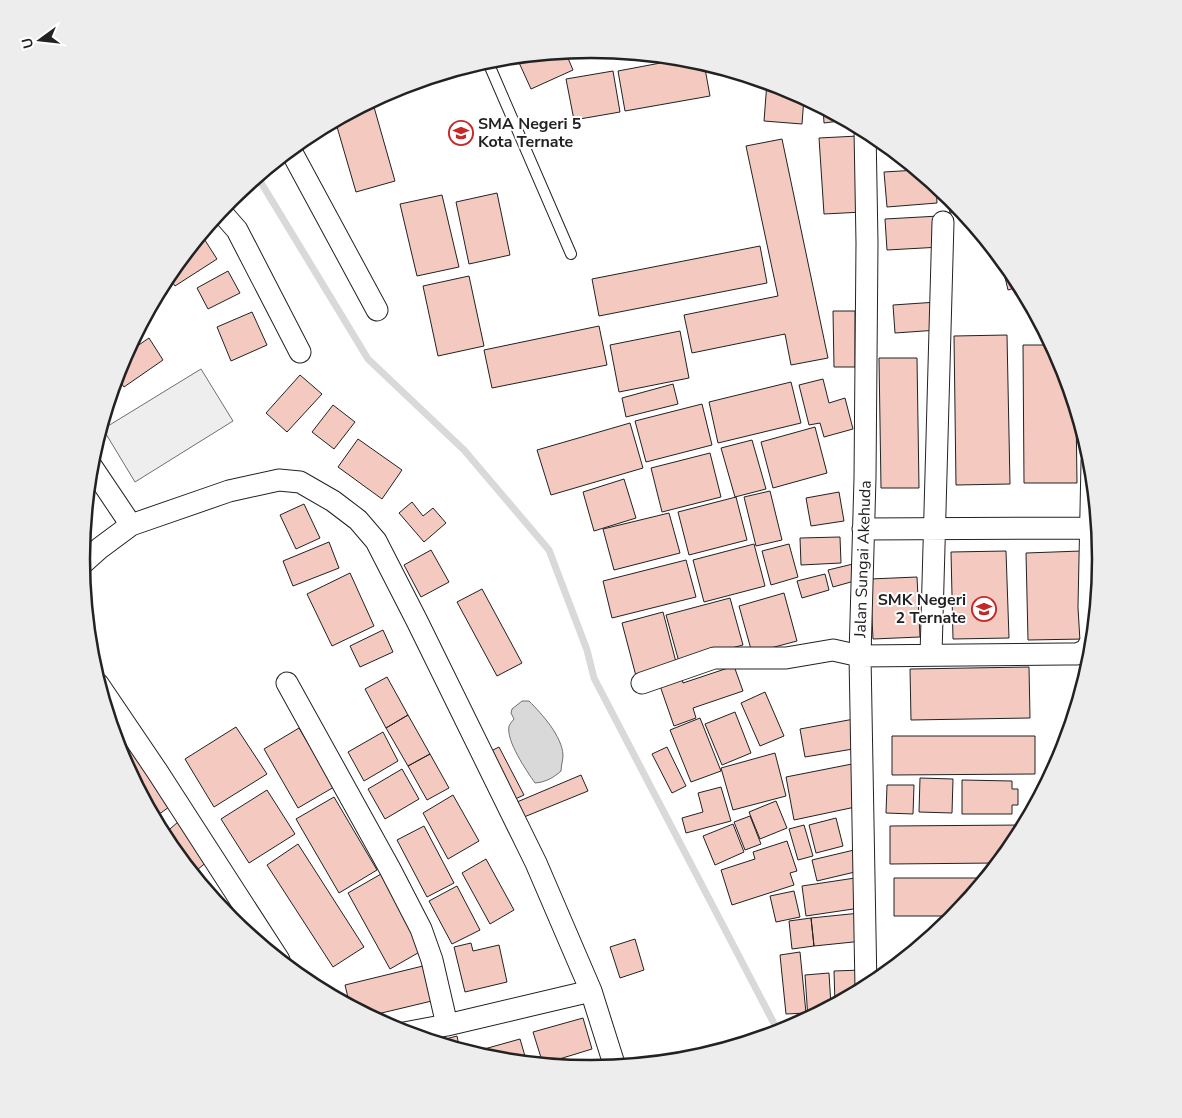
<svg xmlns="http://www.w3.org/2000/svg" width="1182" height="1118" font-family="'Nunito Sans',sans-serif">
<rect width="100%" height="100%" fill="#fff"/>
<path fill="#eee" stroke="#6f6f6f" d="M201 369 233 421 135 482 103 429Z"/>
<path fill="#d9d9d9" stroke="#6f6f6f" d="M522 701H529C542 714 562 736 563 755 563 760 561 766 561 771 553 778 546 782 535 783 526 770 506 741 509 726 510 724 513 720 514 719L511 713 512 709Z"/>
<g fill="none" stroke-linecap="round" stroke-linejoin="round">
<path stroke="#d9d9d9" stroke-width="7" d="M257 176 368 359 464 450 549 550 587 650 594 678 779 1033"/>
</g>
<path fill="#f3c9c0" stroke="#222" d="M565 51 573 70 531 89 516 56Z
M687 58 704 63 710 96 625 111 618 71Z
M613 71 620 112 574 120 566 79Z
M767 82 787 88 804 97 802 124 764 121Z
M372 100 395 181 356 192 335 120Z
M823 107 847 120 824 123Z
M858 136 863 212 824 214 819 138Z
M782 139 828 358 791 365 785 334 692 353 684 315 778 296 746 146Z
M917 170 936 185 937 203 887 207 884 172Z
M497 193 510 255 469 264 456 202Z
M442 195 459 267 417 276 400 204Z
M947 195 952 198 962 211 950 213Z
M939 216 941 247 887 250 885 219Z
M201 234 217 259 175 286 167 275Z
M760 246 767 283 599 316 592 279Z
M1000 256 1015 276 1021 286 1008 290Z
M228 271 240 293 208 309 197 288Z
M469 276 484 346 438 356 423 286Z
M162 285 167 294 152 303Z
M937 302 938 330 895 333 893 305Z
M833 311H855V367H834Z
M252 312 267 345 231 361 217 327Z
M599 326 607 365 492 388 484 350Z
M680 331 689 378 619 392 610 345Z
M1007 335 1010 484 956 485 954 336Z
M149 338 163 360 124 387 116 376 120 363 124 355Z
M1023 345H1052L1063 364 1076 410 1077 483H1024Z
M879 358H917L919 488H881Z
M300 375 322 394 287 432 266 413Z
M823 379 829 403 845 398 853 429 824 437 820 423 809 425 799 385Z
M791 382 801 423 718 443 709 402Z
M673 384 678 404 626 417 622 398Z
M702 404 712 445 646 462 635 421Z
M333 405 355 422 334 449 312 432Z
M630 423 643 468 551 495 537 450Z
M815 427 827 473 773 488 761 442Z
M358 439 402 470 382 499 338 467Z
M752 440 766 489 735 497 721 448Z
M710 453 721 497 662 512 651 468Z
M624 479 636 518 594 531 583 492Z
M770 491 782 540 756 546 744 497Z
M839 492 844 521 811 526 806 498Z
M736 497 747 540 689 555 678 512Z
M412 502 423 516 433 508 446 523 424 542 399 513Z
M304 504 320 538 296 549 280 515Z
M669 513 680 553 614 570 603 529Z
M840 537 841 563 801 565 800 538Z
M329 542 339 568 293 586 283 561Z
M754 544 765 586 704 602 693 560Z
M789 544 798 577 771 585 762 551Z
M431 550 449 582 421 597 404 565Z
M1006 551 1009 638 953 639 951 552Z
M1081 551 1084 639 1028 640 1026 553Z
M686 560 696 597 612 618 603 581Z
M853 564 858 580 833 587 828 570Z
M350 573 374 626 332 646 307 594Z
M825 574 829 590 802 598 797 581Z
M917 577 920 637 873 639 870 579Z
M482 589 522 663 497 676 457 602Z
M784 593 797 641 752 653 739 606Z
M730 598 743 645 679 662 666 615Z
M663 612 677 666 636 676 622 623Z
M383 630 393 652 360 667 350 646Z
M734 666 743 691 693 708 696 718 674 726 659 683 681 675 683 683Z
M1029 667 1030 718 911 720 910 669Z
M387 677 408 715 386 728 365 689Z
M765 692 784 736 760 746 741 703Z
M735 712 751 753 722 765 705 724Z
M107 714 121 728 113 733Z
M408 715 430 754 408 766 386 728Z
M700 718 721 771 691 782 670 730Z
M854 719 859 748 805 757 800 729Z
M236 727 267 774 214 807 185 759Z
M299 728 334 787 298 808 264 749Z
M383 732 398 761 364 781 348 752Z
M892 736H1035V774L892 775Z
M125 739 173 804 154 818 119 754 117 745Z
M499 747 524 795 513 800 489 752Z
M667 747 686 786 672 793 652 754Z
M775 753 786 796 733 810 721 768Z
M430 754 449 788 427 800 408 766Z
M852 764 860 806 794 820 786 777Z
M402 769 419 799 385 819 368 789Z
M581 775 588 791 524 817 517 802Z
M920 778 953 779 952 813 919 812Z
M962 780 1012 781V789H1018V805H1012V814H962Z
M887 785H914L913 814 886 813Z
M721 787 731 821 686 833 682 818 703 812 698 793Z
M267 790 295 834 249 863 221 819Z
M453 795 479 841 448 859 423 813Z
M334 797 377 870 339 893 296 819Z
M776 801 787 828 760 839 749 812Z
M750 816 761 844 745 850 734 822Z
M836 818 843 846 816 853 809 825Z
M178 822 208 861 192 874 167 842 163 835Z
M733 824 744 852 715 865 703 836Z
M804 825 813 856 798 860 789 829Z
M1024 825 1015 843 998 863 890 864V826Z
M424 826 454 883 427 897 397 840Z
M787 841 797 871 790 873 794 885 732 905 721 870 755 859 753 852Z
M298 844 364 947 333 967 267 865Z
M854 850 859 871 817 881 812 860Z
M486 859 514 910 490 924 462 873Z
M381 874 423 950 390 969 348 893Z
M855 878 860 908 806 916 802 886Z
M894 878H986L955 916H894Z
M457 886 480 930 452 944 429 901Z
M794 891 800 917 776 922 770 896Z
M222 900 240 927 230 920 217 903Z
M860 913 863 941 814 946 811 918Z
M811 918 814 946 792 949 789 921Z
M635 939 644 970 620 978 610 947Z
M471 943 473 951 499 945 507 982 465 992 454 947Z
M800 952 806 1013 786 1014 780 955Z
M889 963H899L889 971Z
M427 965 436 1000 369 1016 350 1006 345 985Z
M862 970 863 989 835 1004 834 971Z
M829 973 831 1006 808 1019 805 975Z
M583 1018 592 1049 543 1064 533 1032Z
M457 1036 460 1050 434 1042Z
M520 1039 527 1063 491 1059 470 1053Z
M610 1063 611 1067 590 1069Z"/>
<g fill="none" stroke-linecap="round" stroke-linejoin="round">
<defs>
<path id="service" d="M487 60 571 254"/>
<path id="minor" d="M865 129 867 243 865 478 860 656 866 988
M290 149 377 310
M217 214H223L237 230 300 352
M90 464 131 525 229 491 279 480 300 482 333 501 358 520 376 541 417 621 536 863 591 991 615 1067
M863 529 1098 528
M81 565 100 548 131 525
M931 655 943 222
M287 683 390 869 421 929 432 960 447 1025
M642 683 714 658H786L833 650 860 656 1066 654H1077L1086 650 1091 641 1089 607 1092 462
M98 684 157 771 279 960
M404 1033 447 1025 591 991"/>
</defs>
<use href="#service" stroke="#222" stroke-width="12"/>
<use href="#minor" stroke="#222" stroke-width="23"/>
<use href="#service" stroke="#fff" stroke-width="10"/>
<use href="#minor" stroke="#fff" stroke-width="21"/>
</g>
<defs>
<symbol id="school-ring" viewBox="-11 -11 22 22"><circle r="9.5" fill="#fff" stroke="#c62828" stroke-width="1.5"/><path d="M0-5L7-2L0 1L-7-2ZM-4 1L0 2.5L4 1V4Q0 6-4 4Z" fill="#c62828"/></symbol>
</defs>
<g fill-rule="evenodd">
<use href="#school-ring" x="447" y="119" width="28" height="28"/>
<use href="#school-ring" x="970" y="595" width="28" height="28"/>
</g>
<g text-anchor="middle" dominant-baseline="central" stroke-width="4" stroke-linejoin="round" paint-order="stroke">
<g font-size="16" font-weight="bold" fill="#222" stroke="#fff" text-anchor="start">
<text x="478" y="124">SMA Negeri 5<tspan x="478" dy="18">Kota Ternate</tspan></text>
<text x="966" y="600" text-anchor="end">SMK Negeri<tspan x="966" dy="18">2 Ternate</tspan></text>
</g>
<g font-size="16" fill="#222" stroke="#fff">
<text transform="translate(863 559) rotate(-88)">Jalan Sungai Akehuda</text>
</g>
</g>
<path d="M0 0H1182V1118H0ZM90 559a501 501 0 1 1 1002 0a501 501 0 1 1-1002 0Z" fill="#ededed" fill-rule="evenodd"/>
<path fill="none" stroke="#222" stroke-width="2.5" d="M90 559a501 501 0 1 1 1002 0a501 501 0 1 1-1002 0Z"/>
<g transform="translate(40 40) rotate(255)" stroke="#ffffff" stroke-width="4" paint-order="stroke">
<path d="M0-4L9 19L0 12L-9 19Z" fill="#222222"/>
<text y="-8" font-size="14" font-weight="bold" text-anchor="middle" fill="#222222">U</text>
</g>
</svg>
